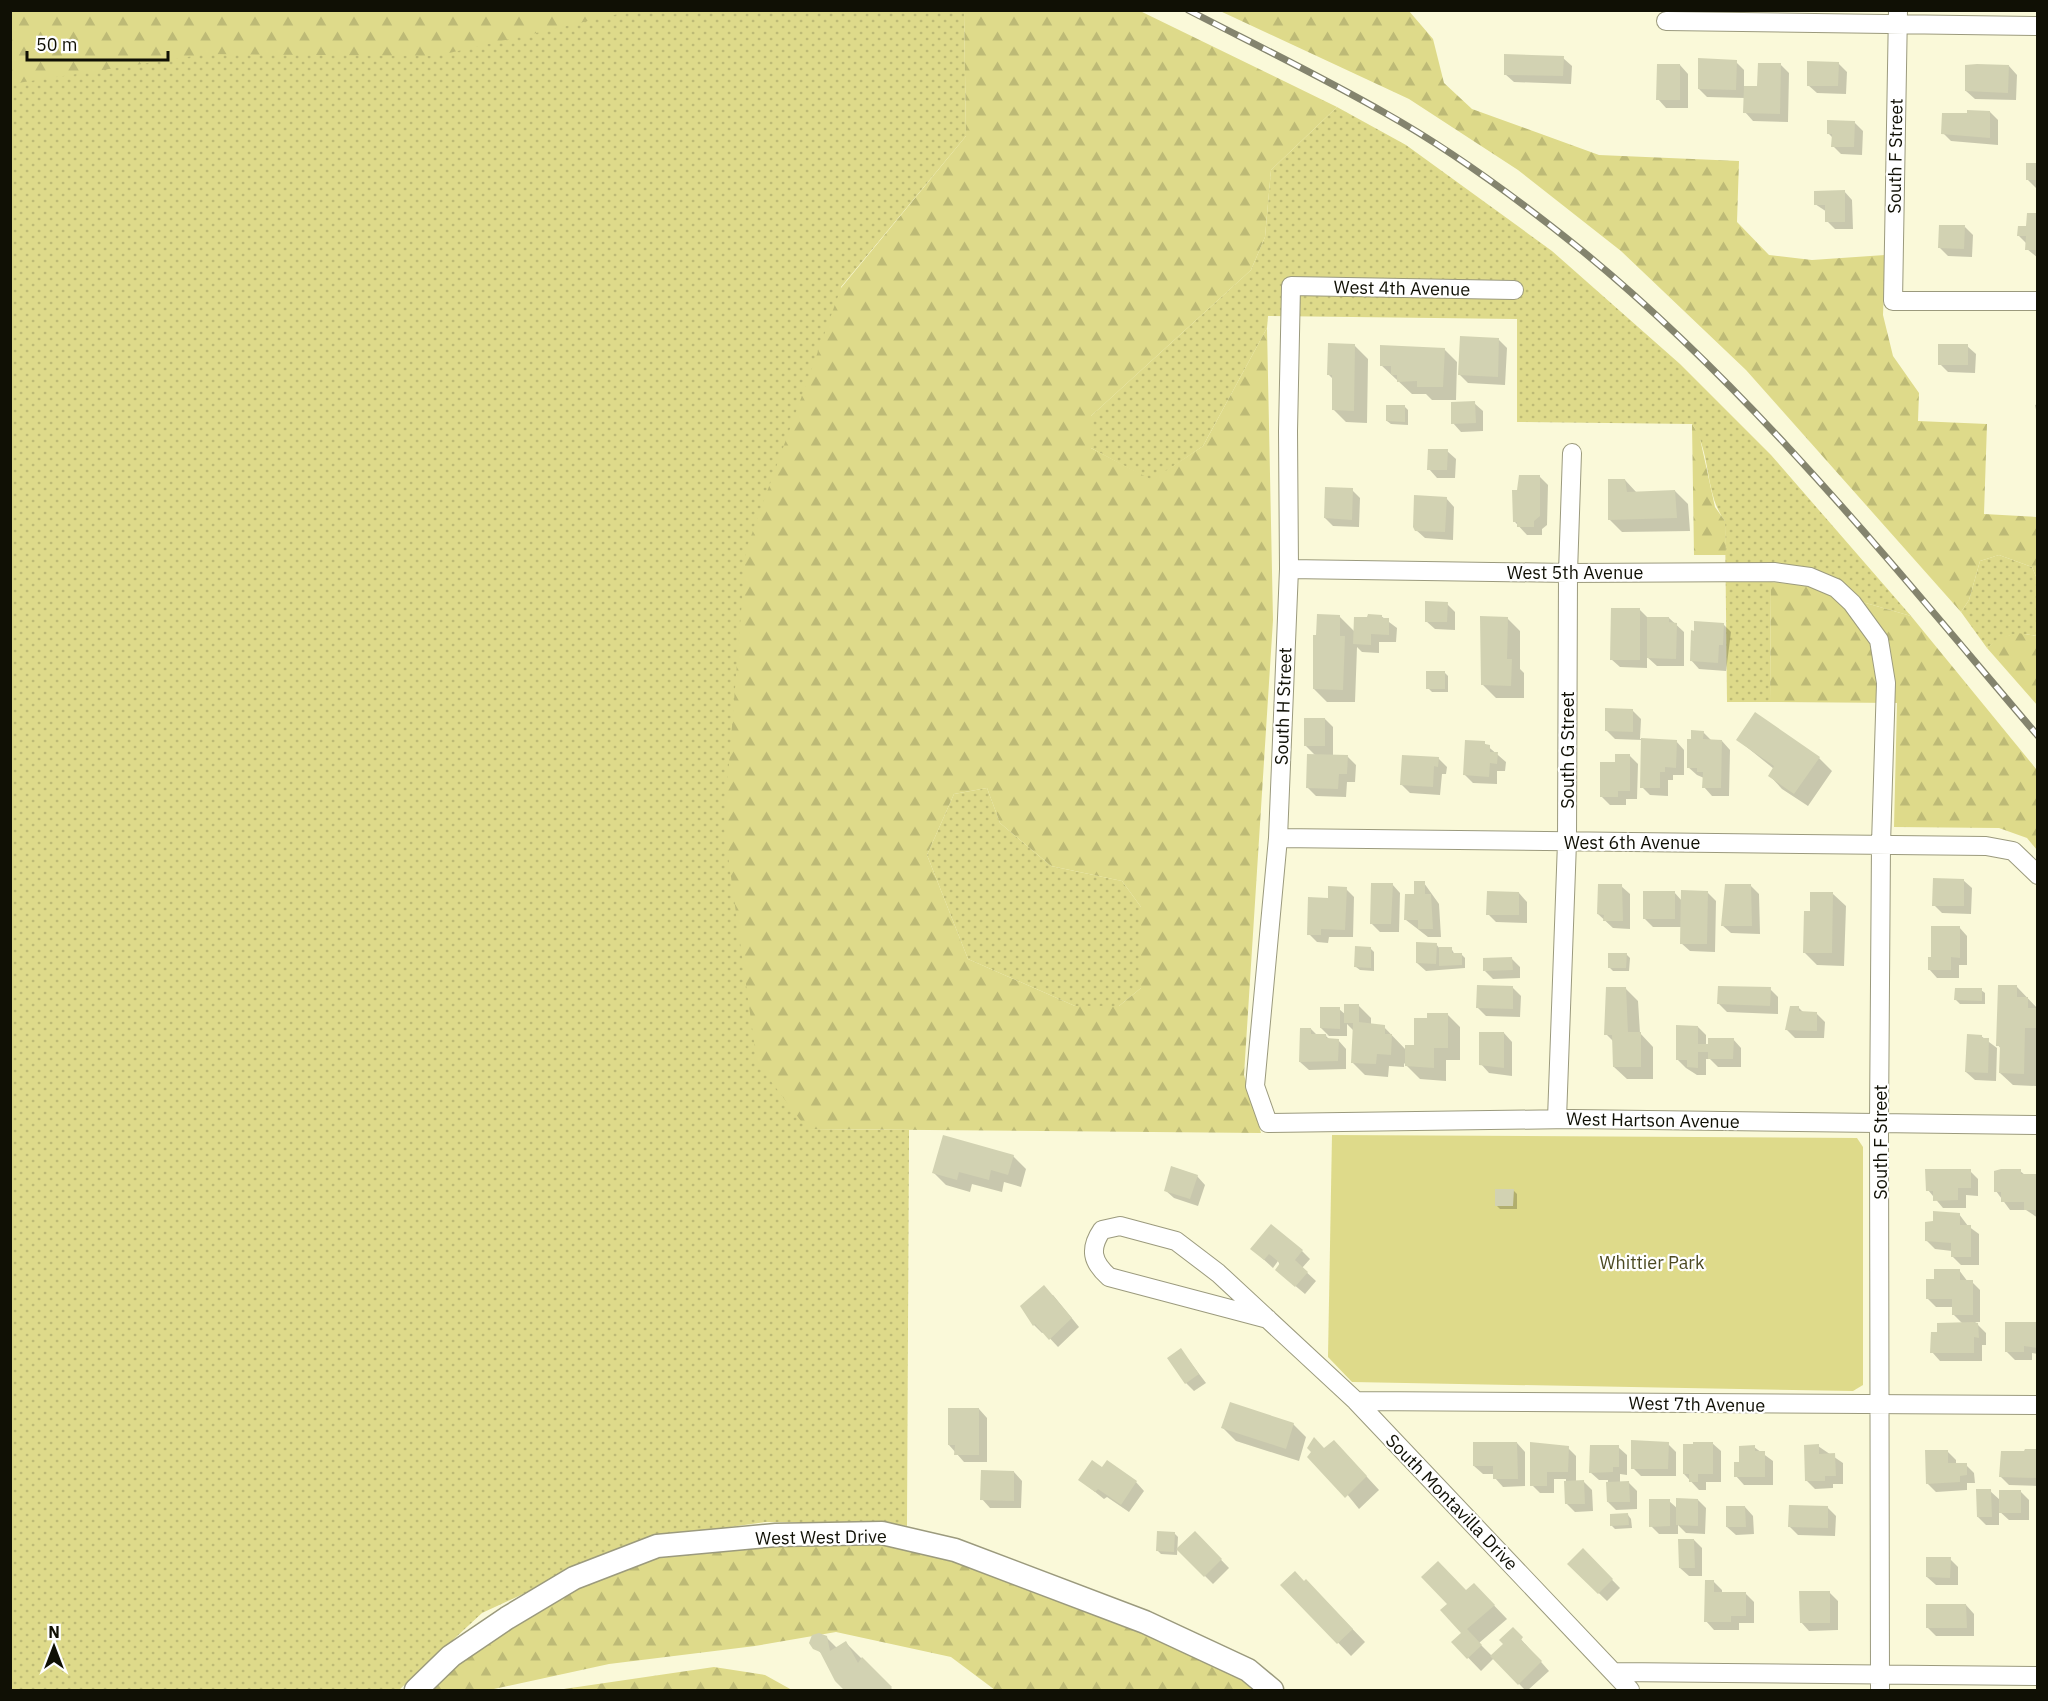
<svg xmlns="http://www.w3.org/2000/svg" width="2048" height="1701" font-family="'IBM Plex Sans',sans-serif">
<defs>
<pattern id="grass-dots" width="8" height="8" patternUnits="userSpaceOnUse" patternTransform="scale(1.5)"><rect width="8" height="8" fill="#deda8a"/><path d="M2 2h.1M6 6h.1" fill="none" stroke="#bdba76" stroke-width="1.8" stroke-linecap="round"/></pattern>
<pattern id="forest-firs" width="22" height="20" patternUnits="userSpaceOnUse" patternTransform="scale(1.5)"><rect width="22" height="20" fill="#deda8a"/><path d="M5 1l3.5 6h-7zM16 11l3.5 6h-7z" fill="#bdba76"/></pattern>
</defs>
<rect width="100%" height="100%" fill="#faf9d9"/>
<path fill="url(#grass-dots)" d="M11 11H964L966 136 841 287 807 1129 909 1130 907 1526 881 1523 765 1522 639 1540 482 1613 399 1690H11Z
M1337 107 1406 145 1552 251 1680 364 1771 455 1911 616 1803 585 1771 582 1770 702H1727L1725 521C1704 493 1712 453 1692 424L1517 422V319L1268 316 1267 328 1203 446 1152 481 1091 448V416L1251 270 1265 237 1271 170Z
M1999 555 2032 567 2037 579V636C2017 632 2004 634 1987 648L1961 612 1969 600 1980 561Z
M987 788 1000 823 1051 866 1122 881 1141 907V988L1119 1006H1075L968 959 927 855 954 794Z"/>
<path fill="url(#forest-firs)" fill-rule="evenodd" d="M11 10H631V11L436 56 207 54 11 84Z
M1138 10 1337 107 1271 170 1265 237 1251 270 1091 416V448L1152 480 1203 446 1267 328 1273 620 1244 1075 1261 1133 807 1129 757 1063 724 827 746 550 841 288 966 136 964 11ZM987 788 1000 823 1051 866 1122 881 1141 907V988L1119 1006H1075L968 959 927 855 954 794Z
M1220 11H1409L1433 39 1444 83 1472 109 1599 155 1739 161 1737 222 1769 255 1812 260 1885 255 1883 315 1893 356 1919 393 1918 421 1987 424 1984 514 2037 517V579L2032 567 1999 555 1980 561 1969 600 1961 612 1746 370 1621 251 1518 170 1409 99Z
M1692 424 1699 434 1715 507 1725 521 1726 555H1694Z
M1771 582 1803 585 1911 616 2037 770V850L2027 838 1999 828 1894 827 1897 703 1770 702Z
M2018 633 2037 636V705L1987 648 1999 638Z
M819 1541 920 1548 1171 1645 1239 1678 1256 1690H995L951 1657 836 1632 755 1646 609 1664 489 1690H431L457 1663 547 1601 647 1556Z
M714 1667 765 1675 792 1690H557Z"/>
<path fill="#deda8a" d="M1332 1135 1857 1138 1863 1147V1385L1853 1391 1352 1382 1328 1357Z"/>
<path fill="#0003" d="M1563 58 1572 66 1571 84 1514 82 1505 74Z
M1736 62 1744 70V88H1759L1780 64 1789 73 1788 122 1753 121 1745 112V98L1707 97 1699 89Z
M1838 63 1847 72 1846 94 1817 93 1808 85Z
M1680 65 1688 74V108H1666L1658 99Z
M2009 66 2017 75 2016 100 1975 99 1966 91Z
M1990 112 1998 120V145L1951 141 1943 133Z
M1854 122 1863 131 1862 155 1841 154 1833 146V138L1828 133Z
M2038 165V188H2036L2027 179Z
M1844 191 1852 200 1853 229H1835L1827 221V212L1815 204Z
M2038 214V258L2027 249V244L2019 236Z
M1965 227 1973 235 1972 257 1948 256 1940 248Z
M1499 340 1507 348 1505 385 1468 383 1460 375Z
M1355 346 1368 359 1367 423 1346 422 1333 409 1334 380 1328 374Z
M1967 346 1976 354 1975 373 1948 372 1940 364Z
M1444 349 1457 362 1456 400H1432L1426 394H1412L1381 365Z
M1474 403 1483 411V431L1461 432 1453 423Z
M2038 404V419L2035 405Z
M1404 406 1408 410V425L1391 424 1387 421Z
M1447 451 1456 459 1455 478H1437L1429 469Z
M1540 477 1548 485 1547 525 1542 529V535H1527L1515 522 1519 491Z
M1625 480 1637 493 1675 491 1688 504 1690 531 1622 532 1609 519Z
M1352 490 1360 498 1359 527 1333 526 1325 518Z
M1446 498 1454 507 1453 540 1425 538 1416 530Z
M1447 604 1455 612V630L1435 629 1426 621Z
M1640 610 1648 618H1669L1684 632V666H1657L1647 657V668L1620 667 1611 659Z
M1339 616 1354 631 1381 616 1397 628 1396 642H1379V653L1362 652 1357 647 1355 702H1327L1314 689Z
M1481 618H1507L1520 631V669L1524 673V698H1496L1483 685Z
M1723 624 1731 632 1726 671 1699 669 1691 660Z
M1444 672 1448 676V692H1432L1428 688Z
M1633 711 1641 719 1640 739 1676 741 1684 750V775H1673V780H1668V796L1650 795 1642 787 1643 740 1615 739 1607 731Z
M1325 719 1333 727V756L1348 757 1356 765 1355 782H1347L1346 797 1316 796 1307 787 1315 755 1305 745Z
M1703 732 1712 741H1722L1730 750 1729 796H1712L1704 787V778L1697 775 1688 767 1692 740Z
M1738 740 1819 758 1832 771 1808 806 1782 789 1770 776 1774 769Z
M1484 743 1506 762 1505 771H1497V784L1473 783 1464 774Z
M1629 755 1638 764 1637 799H1626V805H1610L1601 796Z
M1438 758 1447 767 1446 774H1442L1440 795 1410 793 1401 784Z
M1963 880 1972 888 1971 914 1942 913 1934 905Z
M1424 883 1439 904 1441 937H1428L1406 920 1415 896Z
M1392 884 1400 893 1399 932H1380L1371 923Z
M1750 885 1759 894 1760 934 1731 933 1722 925Z
M1621 886 1630 894V929L1613 928 1598 914Z
M1346 889 1354 897 1353 937H1329L1328 943 1317 942 1309 934 1329 900Z
M1674 892 1682 901 1708 893 1716 901 1715 952 1690 951 1681 943 1682 927H1653L1644 918Z
M1519 893 1527 902V923L1496 922 1488 914Z
M1833 894 1846 906 1844 966 1817 965 1804 952 1811 912Z
M1959 927 1967 936V965H1959V978H1937L1929 969 1932 958Z
M1436 944 1440 949 1451 948 1455 955 1461 954 1465 958V968L1426 971 1417 963Z
M1370 948 1374 952V971L1360 970 1356 967Z
M1626 954 1630 958 1629 971H1613L1609 967Z
M1511 958 1520 967V978L1493 979 1485 971Z
M2017 987 2038 1009 2036 1086 2013 1085 2000 1073 2001 1049 1998 1045Z
M1513 988 1521 996 1520 1017 1486 1016 1477 1007Z
M1625 988 1638 1001 1640 1033 1653 1047V1079H1627L1614 1067V1042L1606 1034Z
M1770 989 1778 997V1014L1727 1012 1719 1004Z
M1981 990 1985 993V1004H1960L1956 1000Z
M1358 1005 1371 1018V1025L1384 1027 1407 1051 1415 1047 1428 1020 1447 1014 1460 1027V1060H1446V1081L1420 1079 1404 1063V1067L1389 1066 1388 1077 1365 1075 1352 1062 1354 1031 1347 1024V1036H1326L1330 1040H1338L1346 1049V1069L1309 1070 1300 1062 1311 1029 1317 1035 1329 1036 1321 1028 1339 1009 1346 1015Z
M1798 1007 1804 1013H1816L1825 1022 1824 1038H1795L1787 1030Z
M1698 1027 1706 1035V1045L1733 1039 1741 1048V1067H1718L1710 1059H1706V1075H1697L1686 1068 1677 1059Z
M1504 1033 1512 1042V1076L1489 1073 1481 1064Z
M1981 1036 1997 1048 1996 1081 1975 1080 1966 1072Z
M1013 1156 1026 1169 1021 1187 1004 1182 1002 1192 972 1184 970 1192 946 1185 933 1172Z
M1970 1171 1978 1179V1196L1966 1195V1208H1943L1928 1190Z
M2020 1171 2025 1175 2038 1177V1218L2026 1210H2010L1996 1191Z
M1197 1176 1205 1185 1198 1206 1174 1198 1165 1190Z
M1513 1190 1517 1194V1209H1500L1496 1205Z
M1959 1214 1968 1226 1979 1234V1265H1961L1952 1256V1251L1935 1249 1927 1241Z
M1252 1249 1302 1251 1310 1259 1302 1268 1316 1281 1305 1294 1286 1278 1278 1261 1273 1268Z
M1959 1270 1968 1282H1972L1980 1290V1322H1975L1986 1333V1345H1982V1361H1940L1932 1352 1964 1325 1953 1314V1307H1936L1928 1299 1935 1281Z
M1053 1295 1079 1327 1058 1347 1044 1332 1042 1333 1034 1325 1022 1306Z
M2038 1323V1354L2032 1353V1360H2015L2006 1351Z
M1181 1350 1206 1383 1194 1391 1186 1383Z
M979 1409 987 1418V1462H964L949 1445Z
M1293 1424 1306 1437 1299 1461 1236 1441 1223 1428Z
M1517 1443 1525 1452V1486L1503 1487 1495 1478V1474H1483L1474 1466Z
M1712 1443 1721 1451V1482H1706V1490H1699L1684 1474Z
M1668 1444 1676 1452V1476H1641L1633 1468Z
M1818 1446 1843 1463V1484H1833V1488L1815 1489 1807 1481Z
M1618 1447 1627 1455V1475L1620 1474V1483H1629L1637 1491V1509L1616 1510 1608 1502V1480H1599L1590 1472Z
M1754 1447 1773 1461V1485H1744L1736 1476Z
M1568 1448 1576 1456V1482H1584L1592 1490 1593 1511 1575 1512 1566 1503V1479H1554V1493H1540L1532 1485Z
M1325 1450 1346 1454 1379 1490 1359 1509 1313 1452Z
M2038 1451V1486L2009 1485 2001 1477Z
M1948 1452 1956 1460V1465H1966L1974 1473 1975 1483H1967V1490L1936 1492 1927 1483Z
M1102 1469 1136 1482 1144 1491 1129 1512 1107 1497 1104 1499 1080 1480Z
M1014 1472 1022 1481 1021 1508H990L982 1499Z
M1990 1491 2000 1500 2021 1492 2029 1500V1520H2009L1999 1511V1525H1986L1978 1517Z
M1698 1500 1706 1508 1705 1534 1686 1533 1678 1525V1534H1659L1651 1526 1669 1501 1678 1509Z
M1745 1507 1753 1516 1754 1534 1736 1535 1727 1527Z
M1827 1507 1836 1516 1835 1536 1798 1535 1790 1527Z
M1628 1515 1631 1519 1632 1528 1615 1529 1611 1525Z
M1174 1533 1178 1537 1177 1555 1161 1554 1157 1550Z
M1195 1533 1229 1568 1213 1584 1178 1549Z
M1694 1540 1702 1548V1576H1689L1680 1568Z
M1583 1550 1620 1588 1607 1601 1569 1564Z
M1950 1559 1958 1567V1585H1936L1927 1577Z
M1713 1581 1722 1590V1594H1746L1754 1602V1623H1739V1630H1714L1706 1621Z
M1282 1585 1319 1594 1365 1642 1351 1656Z
M1467 1592 1487 1598 1507 1619 1479 1643 1492 1656 1505 1644 1512 1629 1549 1671 1528 1690H1525L1494 1658 1481 1671 1453 1642 1464 1633Z
M1829 1592 1838 1601V1630L1809 1631 1801 1622Z
M1966 1605 1974 1614V1636H1936L1928 1628Z
M826 1637 837 1648 846 1643 893 1690H846L837 1681 825 1657 811 1643Z"/>
<path fill="#d2d2b2" d="M1504 54 1564 56 1563 76 1504 75Z
M1698 58 1737 60 1736 90 1698 89Z
M1807 61 1839 62 1838 86H1807Z
M1758 63H1781L1780 114 1743 113 1744 86H1757Z
M1657 64H1680V100H1656Z
M1977 64 2009 65 2008 93 1965 91V65Z
M1967 110 1990 111V138L1941 134 1942 113H1967Z
M1827 120 1855 121 1854 147H1831L1832 134H1827Z
M2026 163H2038V180H2026Z
M1845 190V222H1825V205H1814V191Z
M2027 213H2038V250H2025L2026 236H2017L2018 226H2026Z
M1939 225H1965L1964 249 1938 248Z
M1460 336 1499 338 1498 377 1458 375Z
M1328 343 1355 344 1354 411 1332 410V375H1327Z
M1938 344H1968V365H1938Z
M1380 345 1445 348 1443 387H1417V381L1397 382V375H1391V366H1380Z
M1475 401 1476 423 1451 424V402Z
M1386 405H1405V422L1386 421Z
M1428 449H1448L1447 470H1427Z
M1519 475H1540V516L1534 521V527H1517V522H1513L1512 490H1517Z
M1608 479H1625L1627 492 1675 490 1677 518 1608 520Z
M1325 487 1353 488 1352 520 1324 518Z
M1414 495 1447 497 1445 532 1415 531 1413 527Z
M1425 601 1448 602 1447 622H1425Z
M1611 608H1640V660H1610Z
M1317 614 1340 615V636H1345L1343 690 1313 689V635H1316Z
M1368 614 1382 615V618H1389V635L1371 634V645L1353 644 1354 617H1367Z
M1480 616 1508 617 1507 659H1512L1511 686 1481 685Z
M1647 617H1669V622L1677 623 1676 659 1647 658Z
M1694 621 1724 623 1723 645H1719L1718 663 1690 661 1691 630 1694 631Z
M1426 671H1445V689H1426Z
M1605 708 1633 709V732L1605 731Z
M1755 712 1820 757 1794 794 1768 776 1774 766 1736 740Z
M1304 718H1325V746H1304Z
M1691 730 1704 731 1703 739 1722 740 1721 788H1702L1703 772H1697V768H1687V739H1691Z
M1641 738 1677 740 1676 768 1665 767V772H1660V788H1640Z
M1465 740 1485 741V744L1490 745V752H1498L1497 764 1490 763 1489 777 1463 775Z
M1307 754 1348 755 1347 774H1339L1338 789 1306 788Z
M1615 754H1630V791H1618V797H1600V762H1615Z
M1402 755 1439 757 1438 767 1434 766 1433 787 1400 785Z
M1933 878 1964 879V906H1932Z
M1414 881H1425V894H1431L1433 929H1418V920H1404L1405 894H1414Z
M1371 883H1393L1391 924H1370Z
M1598 884H1622L1623 921H1603L1604 915 1597 914Z
M1725 884H1751L1752 926H1721Z
M1328 886 1347 887 1345 930 1321 929V935H1307L1308 897 1328 898Z
M1681 890 1708 891 1707 944H1680Z
M1487 891 1519 892V915H1486Z
M1643 891H1675V919H1643Z
M1810 892H1833L1832 953H1803L1804 911H1810Z
M1931 926H1960V958L1951 957V970H1928V957H1931Z
M1416 942 1437 943 1436 964 1416 963Z
M1355 946 1371 947V968L1354 967Z
M1439 947H1452V953H1462V965L1439 966Z
M1608 953H1627L1626 968H1608Z
M1512 957 1513 970 1483 971V958Z
M1477 985 1513 986V1009L1476 1008Z
M1998 985H2017V997H2028V1008H2038V1028H2025L2024 1074 1999 1073 2000 1046H1996Z
M1718 986 1771 987 1770 1006 1717 1004Z
M1606 987H1626L1628 1032H1641V1067H1613L1612 1035H1604Z
M1955 988H1982V1001L1954 1000Z
M1344 1004H1359V1022L1385 1025V1034H1392L1391 1055 1377 1054 1376 1064 1351 1063 1353 1023H1344Z
M1790 1006H1799V1011L1817 1012V1031L1785 1030Z
M1320 1007H1340V1029L1320 1028Z
M1427 1013H1448V1048H1434V1068L1405 1066V1045H1414V1018H1427Z
M1676 1025 1698 1026V1044H1708V1038H1734L1733 1059H1708V1052H1698V1068L1687 1067V1060H1676Z
M1300 1028H1311V1034H1326V1038L1339 1039 1338 1061 1299 1062Z
M1479 1032H1504V1068L1479 1065Z
M1967 1034 1982 1035V1038H1989L1988 1073 1965 1072Z
M943 1135 1014 1155 1008 1175 991 1170 989 1180 959 1172 957 1180 932 1173Z
M1171 1166 1198 1175 1190 1199 1164 1191Z
M1925 1169H1971V1188H1958V1200L1933 1201V1191H1926Z
M2001 1169H2021V1174H2037L2038 1210H2024V1202H2001V1192H1994V1171Z
M1495 1189H1514L1513 1206H1495Z
M1933 1211 1960 1213V1225H1971V1257H1951V1243L1925 1241V1222L1933 1221Z
M1271 1224 1303 1250 1295 1260 1308 1272 1295 1287 1275 1270 1280 1263 1269 1254 1264 1260 1250 1249Z
M1934 1269H1960V1280H1973V1315H1952V1299H1926V1279H1934Z
M1044 1285 1072 1318 1049 1340 1035 1324 1033 1326 1020 1306Z
M1973 1322 1978 1323 1979 1338 1974 1337V1353H1930L1931 1332H1937V1323Z
M2005 1322H2038V1348L2024 1346V1352H2005Z
M1181 1348 1199 1374 1185 1384 1167 1358Z
M1230 1402 1294 1423 1286 1449 1221 1428Z
M948 1408H979V1455H954L955 1445H948Z
M1314 1437 1324 1448 1334 1440 1367 1476 1345 1498 1307 1457 1311 1452 1307 1448Z
M1631 1440 1669 1442 1668 1469H1631Z
M1473 1442H1517L1518 1479H1493V1466H1473Z
M1530 1442 1569 1446 1568 1472H1547V1486H1530Z
M1693 1442H1713V1474H1698V1482H1689V1474H1683V1444H1693Z
M1819 1444V1454L1835 1453 1836 1476H1825V1481H1805L1804 1445Z
M1590 1445H1619V1467H1613V1472L1589 1473Z
M1755 1445V1451H1765V1477H1734V1462H1739V1446Z
M2025 1449H2038V1478L1999 1477 2001 1451H2024Z
M1925 1450H1948V1463H1967V1475L1960 1476V1482L1926 1484Z
M1092 1460 1102 1467 1107 1460 1137 1481 1121 1505 1098 1489 1095 1492 1078 1480Z
M981 1470 1014 1471V1501L980 1500Z
M1584 1480 1585 1504H1565L1564 1481Z
M1629 1481 1630 1502H1607L1606 1482Z
M1976 1489H1991L1992 1517H1977Z
M1999 1490H2021V1513H1999Z
M1676 1498 1698 1499V1526L1676 1525Z
M1649 1499H1670V1526L1649 1527Z
M1789 1505 1828 1506V1528L1788 1527Z
M1726 1506H1745L1746 1527H1726Z
M1628 1513 1629 1525 1610 1526V1514Z
M1157 1531 1175 1532 1174 1552 1156 1551Z
M1195 1531 1222 1559 1204 1577 1176 1549Z
M1678 1539H1694L1695 1568H1679Z
M1583 1548 1613 1579 1598 1594 1567 1564Z
M1926 1557H1951L1950 1578 1926 1577Z
M1438 1561 1466 1590 1474 1583 1495 1605 1467 1629 1482 1645 1467 1659 1451 1642 1461 1633 1440 1610 1447 1604 1421 1577Z
M1295 1571 1304 1581 1306 1579 1353 1629 1337 1644 1280 1585Z
M1705 1580H1714V1592H1746V1616H1731V1622H1704Z
M1799 1591H1830V1623H1800Z
M1926 1604H1966L1967 1628H1926Z
M1513 1627 1523 1637 1521 1640 1542 1661 1518 1685 1490 1656 1503 1644 1499 1640Z
M819 1633 827 1636 830 1651 846 1641 858 1663 862 1657 892 1687 889 1690H844L835 1681 820 1652 813 1649 809 1643 812 1635Z"/>
<g fill="none" stroke-linecap="round" stroke-linejoin="round">
<defs>
<path id="minor" d="M1898 10 1893 301H2038
M1666 21 2038 26
M1514 290 1291 286 1288 431 1289 569 1278 838 1255 1086 1268 1123 1572 1119 2038 1125
M1289 569 1568 573 1774 572 1810 577 1836 588 1852 603 1879 640 1886 683 1881 844 1879 1124 1880 1690
M1278 838 1986 846 2013 851 2038 875
M1557 1119 1567 842 1568 573 1572 453
M1268 1319 1109 1277C1092 1262 1089 1249 1102 1230L1120 1226 1176 1241 1218 1273 1356 1401 1630 1690
M1356 1401 2038 1405
M1615 1672 2038 1676"/>
<path id="tertiary" d="M416 1690 451 1656 507 1618 574 1578 657 1546 776 1535 882 1533 955 1550 1145 1622 1248 1670 1272 1690"/>
</defs>
<use href="#minor" stroke="#9b9a7d" stroke-width="20"/>
<use href="#tertiary" stroke="#9b9a7d" stroke-width="25"/>
<use href="#minor" stroke="#fff" stroke-width="18"/>
<use href="#tertiary" stroke="#fff" stroke-width="22"/>
<defs>
<path id="rail" d="M1188 10C1254 44 1320 76 1385 113 1453 151 1519 200 1580 249 1753 390 1894 567 2038 736"/>
</defs>
<use href="#rail" stroke="#84846e" stroke-width="7"/>
<use href="#rail" stroke="#fff" stroke-width="4.5" stroke-dasharray="14" stroke-linecap="butt"/>
</g>
<g text-anchor="middle" dominant-baseline="central" stroke-width="4.5" stroke-linejoin="round" paint-order="stroke">
<g font-size="18" fill="#101005" stroke="#fff">
<text transform="translate(1895 156) rotate(-89)">South F Street</text>
<text transform="translate(1402 288) rotate(1)">West 4th Avenue</text>
<text x="1575" y="572">West 5th Avenue</text>
<text transform="translate(1283 706) rotate(-88)">South H Street</text>
<text transform="translate(1567 750) rotate(-90)">South G Street</text>
<text x="1632" y="842">West 6th Avenue</text>
<text transform="translate(1653 1120) rotate(1)">West Hartson Avenue</text>
<text transform="translate(1880 1142) rotate(-90)">South F Street</text>
<text transform="translate(1697 1404) rotate(1)">West 7th Avenue</text>
<text transform="translate(1452 1502) rotate(46)">South Montavilla Drive</text>
<text transform="translate(821 1537) rotate(-1)">West West Drive</text>
</g>
<g font-size="18" fill="#4c4a22" stroke="#fff">
<text x="1652" y="1262">Whittier Park</text>
</g>
</g>
<rect width="2048" height="1701" fill="none" stroke="#101005" stroke-width="24"/>
<g transform="translate(54 1647)" stroke="#ffffff" stroke-width="4.5" paint-order="stroke">
<path d="M0-4.5L10 22L0 15L-10 22Z" fill="#101005"/>
<text y="-9" font-size="16" font-weight="bold" text-anchor="middle" fill="#101005">N</text>
</g>
<path d="M27 51v9h141v-9" fill="none" stroke="#101005" stroke-width="3"/>
<text x="36" y="51" font-size="18" fill="#101005" stroke="#ffffff" stroke-width="4.5" paint-order="stroke">50 m</text>
</svg>
